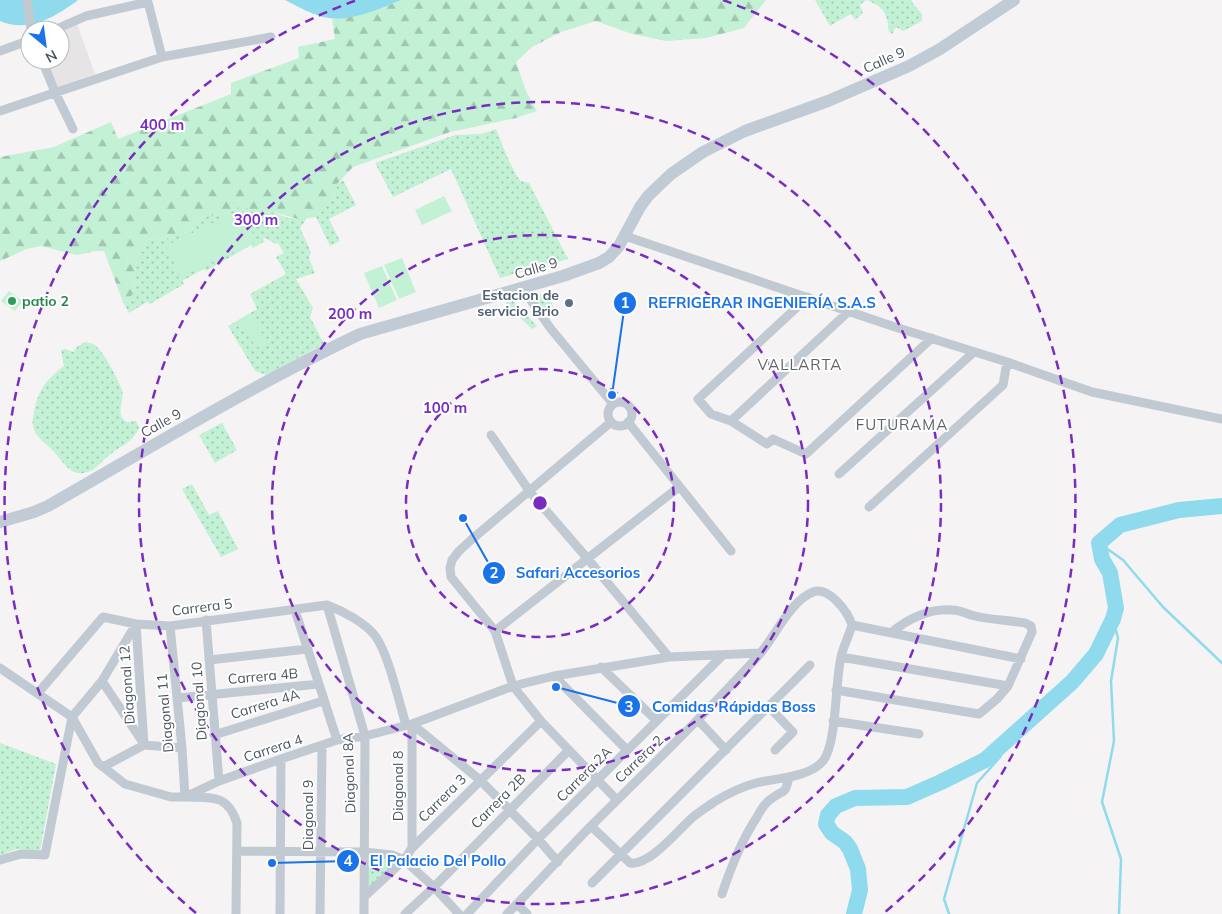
<svg xmlns="http://www.w3.org/2000/svg" width="1222" height="914" font-family="Mulish,sans-serif">
<defs>
<pattern id="grass-dots" width="8" height="8" patternUnits="userSpaceOnUse" patternTransform="scale(1.25)"><rect width="8" height="8" fill="#c3f1d5"/><path d="M2 2h.1M6 6h.1" fill="none" stroke="#a0c6b0" stroke-width="1.8" stroke-linecap="round"/></pattern>
<pattern id="forest-firs" width="22" height="20" patternUnits="userSpaceOnUse" patternTransform="scale(1.25)"><rect width="22" height="20" fill="#c3f1d5"/><path d="M5 1l3.5 6h-7zM16 11l3.5 6h-7z" fill="#a0c6b0"/></pattern>
</defs>
<rect width="100%" height="100%" fill="#f5f3f3"/>
<path fill="#e6e4e5" d="M77 24 95 74 55 88 45 60H60V30Z"/>
<path fill="url(#grass-dots)" d="M815 0H866L860 5 863 13 855 20 851 14 830 26Z
M867 0H912L911 1 922 14V21L903 31 896 27 892 34 889 32C887 13 885 8 867 0Z
M496 129C500 139 514 176 521 181 524 182 527 182 529 183L568 259 500 278 451 169 393 197 375 163 455 135 481 134Z
M343 180 356 205 329 219 340 241 330 246 316 217 324 207 334 199 337 184Z
M243 205 257 214 272 212 288 218H307L300 228 311 252 309 258 315 273 296 279 313 308 310 317 324 344 266 375 255 371 228 326 257 309 250 294 286 274 276 257 284 253 278 243 276 244 265 238 263 239 265 241 253 248 251 245 206 271 204 269 182 281 184 284 150 304 147 302 129 313 123 302C141 293 132 283 136 267 139 258 143 249 147 240L174 237 191 230 202 217 223 214Z
M536 291 551 302 554 308 551 317 547 319 533 299Z
M506 299 512 300 537 326 532 329 506 304Z
M85 342C88 343 91 343 93 344 104 350 117 378 122 390 125 401 114 415 127 422L136 421 139 428C133 442 122 445 111 454 102 460 95 472 83 473 70 475 63 462 56 454 50 446 40 441 35 432 32 425 32 420 34 413 38 389 46 380 64 366L61 350 65 349 73 352 78 346Z
M222 423 237 450 215 463 199 435Z
M192 484 209 515 218 511 238 549 221 557 182 489Z
M0 743 56 764 40 851 17 849 0 855Z
M364 852 404 860 364 897Z"/>
<path fill="url(#forest-firs)" d="M401 0H766L744 28 706 38 666 41 632 34 596 21 561 32 532 47 516 62 526 91 537 111 516 118 450 132 353 167 337 184 334 199 324 207 316 217 299 219 272 212 257 214 243 205 223 214 202 217 191 230 174 237 147 240C144 249 139 258 136 267 132 283 141 293 123 302L104 251H96L77 255 41 246 27 249 0 261V157L54 147 111 122 118 139 231 94V83L299 58 298 47 335 39 332 19C356 16 378 11 401 0Z"/>
<path fill="#c3f1d5" d="M444 196 452 211 422 225 415 210Z
M241 209 257 241 181 277 166 246Z
M402 258 416 292 399 299 384 265Z
M382 266 397 300 379 308 364 273Z
M9 291 23 301 15 311 1 301Z
M251 314 267 342 256 348 240 320Z"/>
<path fill="#90daee" d="M0 0H78C56 17 28 33 0 21Z
M285 0H401C383 8 349 22 329 18 314 16 299 7 285 0Z"/>
<g fill="none" stroke-linecap="round" stroke-linejoin="round">
<path stroke="#90daee" stroke-width="2.5" d="M1099 543 1123 560 1163 607 1222 663
M1113 619 1118 638 1111 681 1114 741 1102 802 1121 859 1119 914
M949 914 944 899 977 783 1001 756 1003 746"/>
<path stroke="#90daee" stroke-width="16" d="M854 914 860 890 858 869 850 849 845 842 832 833 826 824 828 815 836 806 855 798 907 797 941 782 985 760 1072 682 1096 654 1113 619 1116 608 1110 573 1102 559 1099 543 1120 525 1179 510 1222 506"/>
<path stroke="#c1cad2" stroke-width="9" d="M27 0 31 30
M54 30 86 16 148 2 162 57
M0 51 30 40
M42 60 55 92 73 129
M0 111 162 57 271 37
M625 236 895 327 1007 362 1092 392 1222 419
M522 288 551 329 613 404
M808 297 698 399 711 414 731 421 767 444 773 439 806 454 932 338
M608 414a12 12 0 1 1 24 0a12 12 0 1 1-24 0Z
M731 421 849 311
M611 422 471 540 459 551 452 560 450 568 451 577 495 631 513 686 541 721 617 800
M628 422 731 551
M491 435 530 492 587 558 669 657
M839 474 974 352
M869 507 1003 385 1007 362
M327 605 365 736 364 914
M295 610 337 740
M206 620 219 781
M852 625 1021 659
M170 626 182 748 185 797C211 798 227 793 237 823L236 914
M495 631 679 487
M841 657 1008 686
M209 660 307 649
M601 667 657 721
M0 668 72 717 98 763 125 784 171 797H185L219 781 281 759 337 740 365 736 412 724 513 686 554 676 669 657 761 653
M554 676 627 750
M102 681 144 744
M836 690 979 714 997 699 1008 686 1032 632 1031 626 1025 623C1008 620 991 620 975 616 967 614 960 610 952 610 930 608 907 619 891 633
M38 693 103 617 136 624 144 745
M177 698 319 684
M769 707 793 732 775 750
M699 721 726 750
M833 721 919 734
M412 724 480 780 538 839 558 862
M214 735 323 701
M103 767 144 745 182 748
M412 848V724
M237 851 364 852 392 855 404 860 434 887 459 914
M0 860 21 854 45 855 72 717 102 681 136 624 170 626 327 605C343 611 366 623 376 637 389 656 399 702 406 725
M592 883 810 665
M722 894C731 867 741 841 757 817 760 811 765 803 771 799 784 789 785 796 789 777
M364 897 404 860 412 848 541 721
M517 904 527 914
M280 914 281 759
M320 914 322 747
M405 914 434 887 569 750
M467 914 538 839 723 655
M507 914C537 884 564 853 594 823 649 768 706 714 759 655 774 638 791 600 813 592 829 586 848 612 852 625 849 636 843 647 841 657 835 682 837 744 823 761 809 778 775 778 756 783 741 787 727 794 714 802 707 807 699 812 693 817 678 830 650 866 630 863L591 826"/>
<path stroke="#c1cbd6" stroke-width="12" d="M0 522 34 512 48 506C151 447 253 385 360 334L563 276 599 263 609 257 619 246 640 207 648 196 671 174 703 152 745 131 828 101 909 66 940 49 1014 0"/>
</g>
<g fill="none" stroke="#7b2cbf" stroke-width="2.5" stroke-dasharray="9 6">
<circle cx="540" cy="503" r="134"/>
<circle cx="540" cy="503" r="268"/>
<circle cx="540" cy="503" r="401"/>
<path d="M196 913A535 535 0 0 1 357 0M723 0A535 535 0 0 1 884 913"/>
</g>
<circle fill="#2e9e5b" stroke="#fff" stroke-width="2" cx="12" cy="301" r="5"/>
<circle fill="#5c6f8a" stroke="#fff" stroke-width="2" cx="569" cy="303" r="5"/>
<g text-anchor="middle" dominant-baseline="central" stroke-width="4" stroke-linejoin="round" paint-order="stroke">
<g font-size="14" fill="#4a5661" stroke="#fff">
<text transform="translate(884 60) rotate(-24)">Calle 9</text>
<text transform="translate(536 268) rotate(-16)">Calle 9</text>
<text transform="translate(161 423) rotate(-29)">Calle 9</text>
<text transform="translate(202 607) rotate(-7)">Carrera 5</text>
<text transform="translate(263 676) rotate(-5)">Carrera 4B</text>
<text transform="translate(127 685) rotate(-94)">Diagonal 12</text>
<text transform="translate(199 701) rotate(-94)">Diagonal 10</text>
<text transform="translate(265 704) rotate(-17)">Carrera 4A</text>
<text transform="translate(165 713) rotate(-95)">Diagonal 11</text>
<text transform="translate(273 748) rotate(-18)">Carrera 4</text>
<text transform="translate(639 759) rotate(-44)">Carrera 2</text>
<text transform="translate(349 773) rotate(-92)">Diagonal 8A</text>
<text transform="translate(584 774) rotate(-45)">Carrera 2A</text>
<text transform="translate(398 786) rotate(-90)">Diagonal 8</text>
<text transform="translate(442 798) rotate(-45)">Carrera 3</text>
<text transform="translate(498 801) rotate(-45)">Carrera 2B</text>
<text transform="translate(308 815) rotate(-90)">Diagonal 9</text>
</g>
<g font-size="14" font-weight="bold" fill="#4e5e75" stroke="#fff" text-anchor="end">
<text x="559" y="295">Estacion de<tspan x="559" dy="16">servicio Brio</tspan></text>
</g>
<g font-size="14" font-weight="bold" fill="#27864d" stroke="#fff" text-anchor="start">
<text x="22" y="301">patio 2</text>
</g>
<g font-size="15" letter-spacing="1" fill="#5f6368" stroke="#fff">
<text x="800" y="364">VALLARTA</text>
<text x="902" y="424">FUTURAMA</text>
</g>
</g>
<circle cx="540" cy="503" r="8" fill="#7b2cbf" stroke="#fff" stroke-width="2.5"/>
<g font-size="15" text-anchor="middle" font-weight="bold" fill="#7b2cbf" stroke="#fff" stroke-width="4" stroke-linejoin="round" paint-order="stroke">
<text x="162" y="130">400 m</text>
<text x="256" y="225">300 m</text>
<text x="350" y="319">200 m</text>
<text x="445" y="413">100 m</text>
</g>
<path fill="none" stroke="#1a73e8" stroke-width="2" d="M612 395L625 303M463 518L494 573M556 687L629 706M272 863L348 861"/>
<g fill="#1a73e8" stroke="#fff" stroke-width="2">
<circle cx="612" cy="395" r="5"/>
<circle cx="463" cy="518" r="5"/>
<circle cx="556" cy="687" r="5"/>
<circle cx="272" cy="863" r="5"/>
<circle cx="625" cy="303" r="12"/>
<circle cx="494" cy="573" r="12"/>
<circle cx="629" cy="706" r="12"/>
<circle cx="348" cy="861" r="12"/>
</g>
<g font-size="15" text-anchor="middle" font-weight="bold" fill="#fff">
<text x="625" y="308">1</text>
<text x="494" y="578">2</text>
<text x="629" y="712">3</text>
<text x="348" y="866">4</text>
</g>
<g font-size="15" text-anchor="middle" font-weight="bold" fill="#1a73e8" stroke="#fff" stroke-width="4" stroke-linejoin="round" paint-order="stroke">
<text x="762" y="308">REFRIGERAR INGENIERÍA S.A.S</text>
<text x="578" y="578">Safari Accesorios</text>
<text x="734" y="712">Comidas Rápidas Boss</text>
<text x="438" y="866">El Palacio Del Pollo</text>
</g>
<g transform="translate(45 45) rotate(151)"><circle r="24" fill="#ffffff" stroke="#b7bbc0"/>
<path d="M0-4L9 19L0 12L-9 19Z" fill="#1a73e8"/>
<text y="-8" font-size="14" font-weight="bold" text-anchor="middle" fill="#4a5661">N</text>
</g>
</svg>
